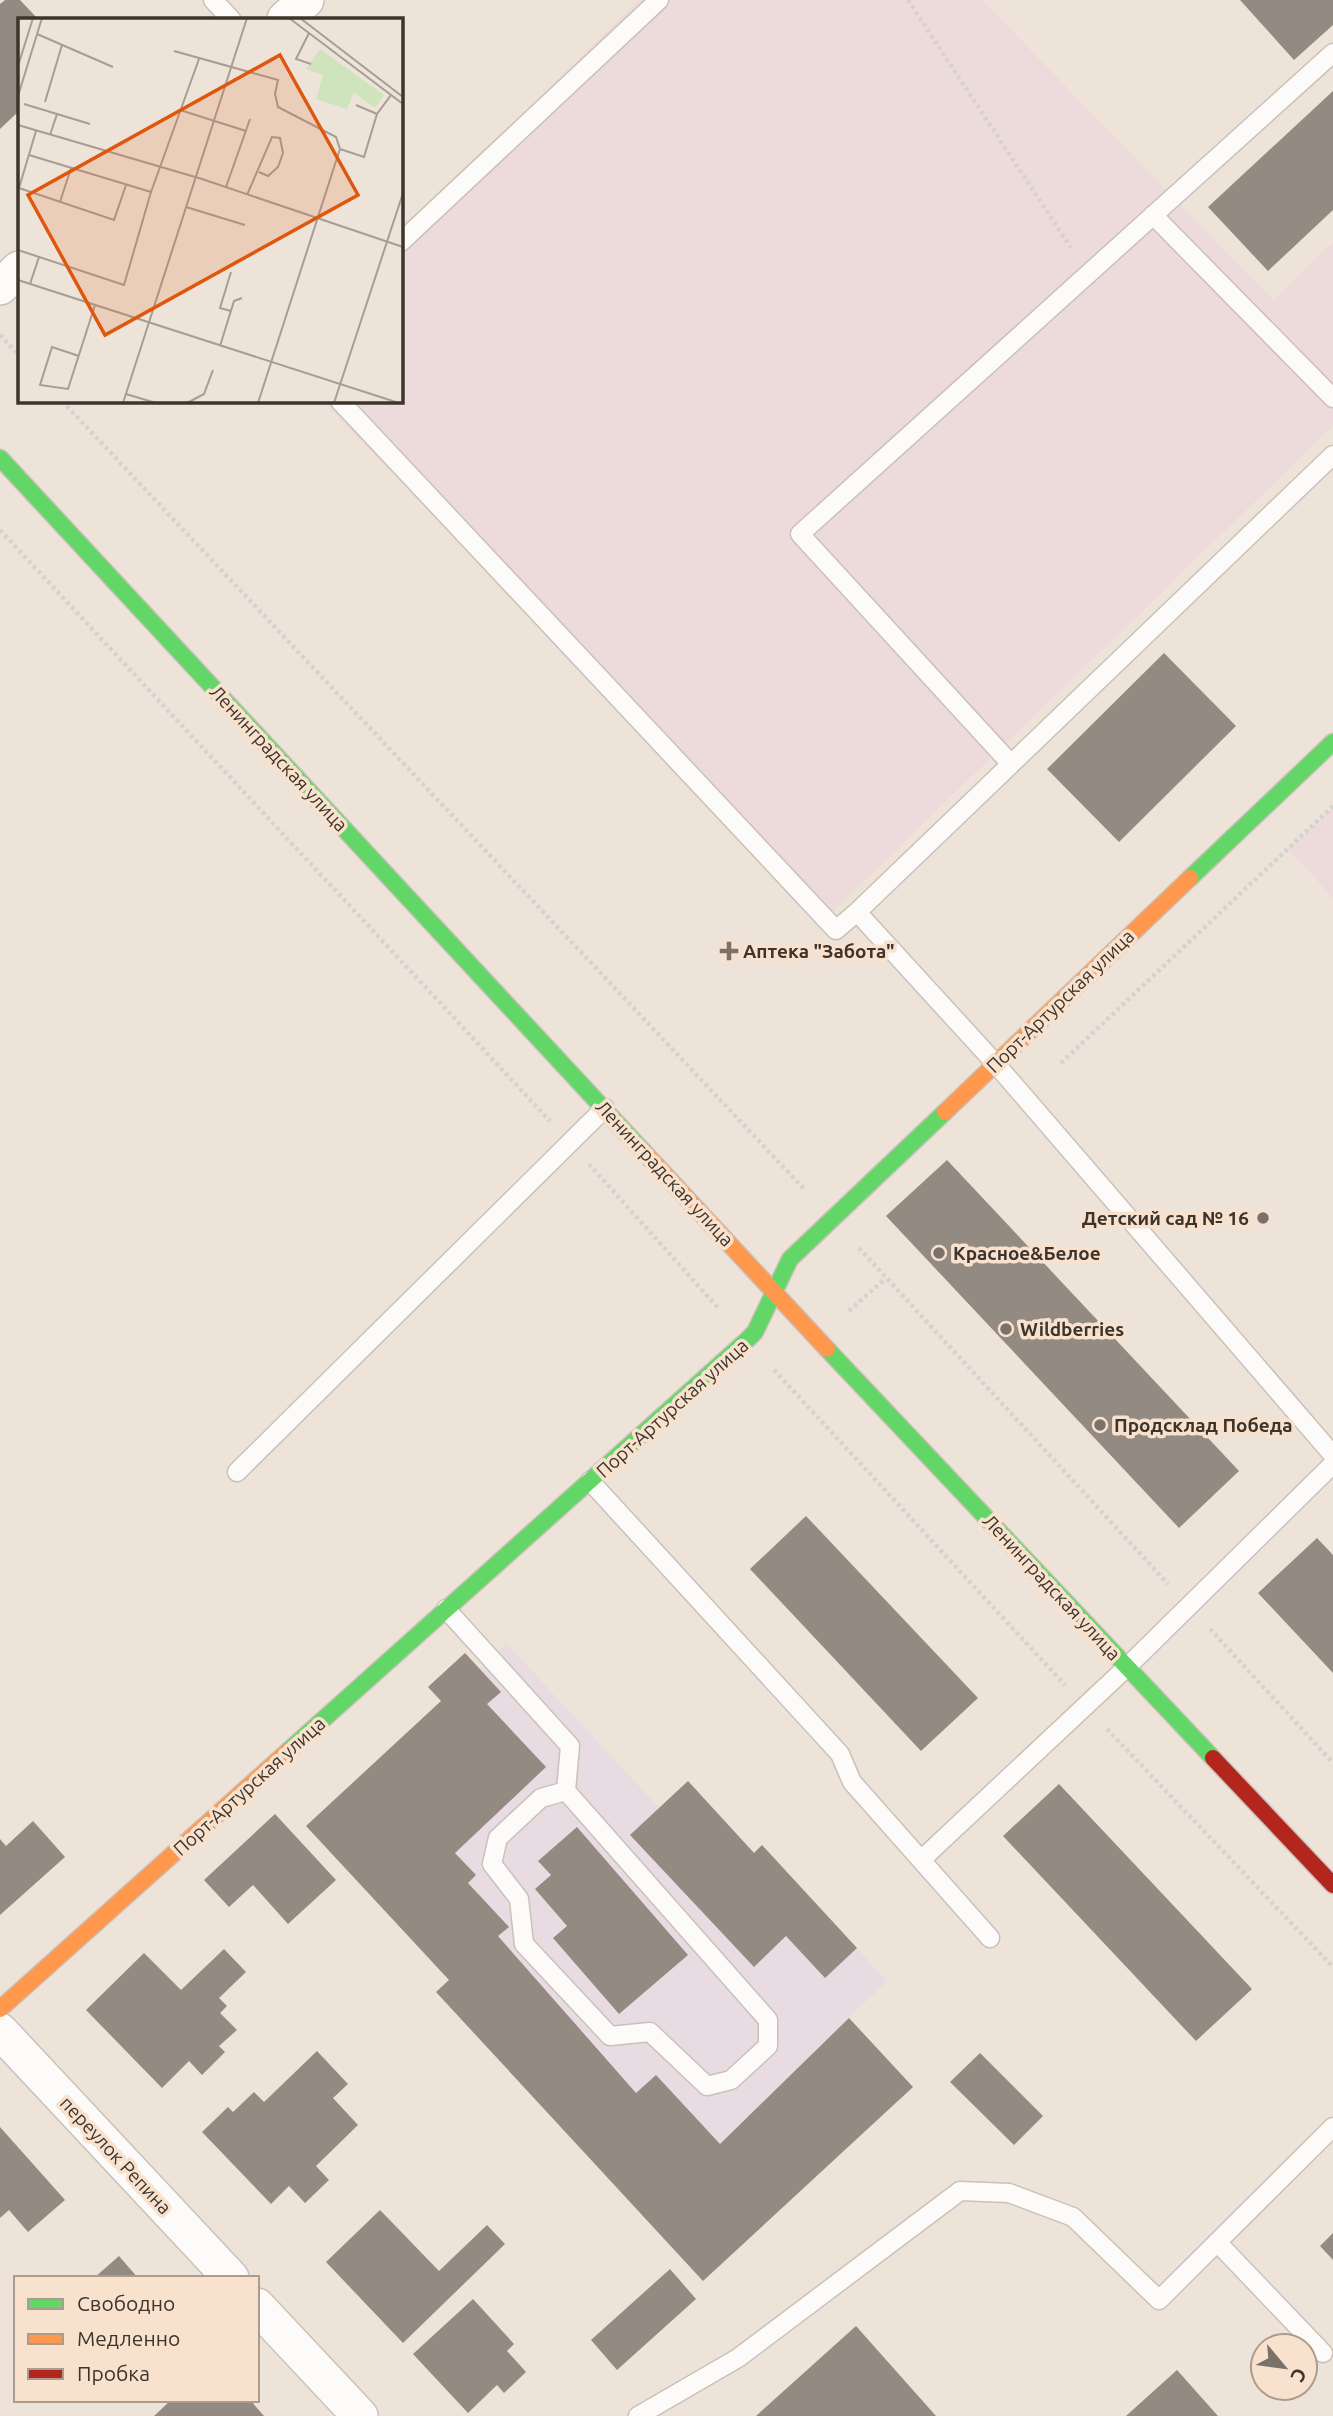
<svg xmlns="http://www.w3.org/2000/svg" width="1333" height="2416" font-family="Ubuntu,sans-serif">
<rect width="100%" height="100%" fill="#eee3d8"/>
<path fill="#e8dce2" d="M507 1644 659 1808 688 1781 754 1852 762 1845 887 1981 849 2018 913 2087 703 2281 436 1992 449 1980 441 1701 428 1687 465 1653 480 1668Z"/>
<path fill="#eddbdb" d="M639 0H982L1273 300 1333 242V426L825 919 322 401H401V232Z
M1333 807V898L1288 849Z"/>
<path fill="#938a82" d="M5 0H20L38 19H19V111L0 129V4Z
M1240 0H1333V25L1294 60Z
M1333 91V210L1268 271 1208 207Z
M1164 653 1236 726 1119 842 1047 769Z
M947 1160 1239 1471 1179 1528 886 1216Z
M806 1516 978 1698 921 1751 750 1569Z
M1317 1538 1333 1555V1673L1258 1593Z
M465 1653 501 1692 487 1704 546 1767 455 1853 476 1875 468 1883 509 1927 498 1936 636 2093 656 2075 720 2144 849 2018 913 2087 703 2281 436 1992 449 1980 306 1826 441 1701 428 1687Z
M688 1781 754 1853 762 1845 857 1948 825 1978 786 1936 754 1967 630 1835Z
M1059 1784 1252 1989 1196 2041 1003 1836Z
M275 1814 336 1880 288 1924 253 1885 229 1907 204 1880Z
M33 1821 65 1857 0 1915V1839L6 1846Z
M577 1827 688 1955 619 2014 553 1938 567 1926 535 1889 551 1875 538 1861Z
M224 1949 246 1972 219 1998 227 2006 220 2013 237 2030 219 2046 225 2052 202 2075 189 2061 162 2088 86 2010 144 1953 181 1990Z
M317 2051 348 2084 333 2098 358 2125 316 2166 329 2180 305 2203 289 2186 271 2204 202 2132 228 2107 233 2112 254 2092 264 2102Z
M980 2053 1043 2116 1014 2145 950 2082Z
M0 2127 65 2200 28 2232 9 2210 0 2218Z
M380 2210 439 2271 487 2225 505 2244 403 2343 326 2262Z
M1333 2233V2260L1320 2246Z
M119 2256 138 2278H94Z
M670 2269 696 2299 617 2370 591 2340Z
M473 2299 514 2344 507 2351 526 2372 504 2393 497 2385 468 2413 413 2354Z
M856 2326 936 2416H756Z
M1177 2370 1218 2416H1126Z
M171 2400H250L264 2416H154Z"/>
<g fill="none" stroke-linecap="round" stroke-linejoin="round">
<defs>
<path id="lane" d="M213 0 231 19
M1153 215 1333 398
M401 242 659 0
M340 401 836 930 857 912 995 1063 1333 1455
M1011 764 800 534 1333 53
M857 912 1333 455
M237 1472 605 1108
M590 1481 840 1754 852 1782 990 1938
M446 1609 570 1746 566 1791 768 2020V2046L731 2080 707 2086 650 2032 610 2036 524 1944 519 1899 492 1864 498 1838 541 1798 566 1791
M921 1860 1127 1667 1333 1464
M1217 2242 1323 2353
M638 2416 738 2358 960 2191 1009 2193 1073 2217 1159 2300 1333 2127"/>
<path id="street" d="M285 19 306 0
M0 287 19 269
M0 2031 231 2278
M257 2306 360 2416"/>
<path id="fast" d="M0 458 643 1151
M1190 878 1333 742
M827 1349 1213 1758
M288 1751 747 1340 755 1332 790 1259 945 1112"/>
<path id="slow" d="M945 1112 1190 878
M643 1151 827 1349
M0 2009 288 1751"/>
<path id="jam" d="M1213 1758 1333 1885"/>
</defs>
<use href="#lane" stroke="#cac1b9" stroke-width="21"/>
<use href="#street" stroke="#cac1b9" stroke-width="38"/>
<use href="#fast" stroke="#cac1b9" stroke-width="19"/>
<use href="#slow" stroke="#cac1b9" stroke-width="19"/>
<use href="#jam" stroke="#cac1b9" stroke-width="19"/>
<path stroke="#d5d2d0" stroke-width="4.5" stroke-dasharray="3.5 3.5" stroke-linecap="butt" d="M908 0 1071 248
M0 335 19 355
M62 401 805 1190
M0 530 550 1121
M1061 1063 1333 806
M589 1164 719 1309
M859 1248 1168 1584
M849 1311 886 1278
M774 1370 1065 1685
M1210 1629 1333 1763
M1107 1729 1333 1967"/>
<use href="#lane" stroke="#fcfbf9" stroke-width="18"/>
<use href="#street" stroke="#fcfbf9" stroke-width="35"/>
<use href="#fast" stroke="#63d668" stroke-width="16"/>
<use href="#slow" stroke="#ff974d" stroke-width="16"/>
<use href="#jam" stroke="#b3261e" stroke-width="16"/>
</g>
<g fill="#7b7168" stroke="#f8e2ce" stroke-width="2.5">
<path d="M725.5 940.5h7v7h7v7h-7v7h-7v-7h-7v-7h7z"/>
<circle cx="1263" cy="1218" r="7"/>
<circle cx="939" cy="1253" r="7"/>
<circle cx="1006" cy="1329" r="7"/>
<circle cx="1100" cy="1425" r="7"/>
</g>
<g text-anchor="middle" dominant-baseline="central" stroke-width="7" stroke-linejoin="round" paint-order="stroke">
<g font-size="19" fill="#3d342c" stroke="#f8e2ce">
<text transform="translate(279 758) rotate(47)">Ленинградская улица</text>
<text transform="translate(1060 1001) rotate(-44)">Порт-Артурская улица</text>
<text transform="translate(665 1173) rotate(47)">Ленинградская улица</text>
<text transform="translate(672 1408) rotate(-42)">Порт-Артурская улица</text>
<text transform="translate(1052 1587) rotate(47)">Ленинградская улица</text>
<text transform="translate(249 1786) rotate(-42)">Порт-Артурская улица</text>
<text transform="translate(116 2155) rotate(47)">переулок Репина</text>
</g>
<g font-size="19" font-weight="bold" fill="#3d342c" stroke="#f8e2ce" text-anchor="start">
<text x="743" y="951">Аптека "Забота"</text>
<text x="1249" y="1218" text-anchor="end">Детский сад № 16</text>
<text x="953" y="1253">Красное&amp;Белое</text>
<text x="1020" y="1329">Wildberries</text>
<text x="1114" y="1425">Продсклад Победа</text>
</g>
</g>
<g transform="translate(18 18)">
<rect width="385" height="385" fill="#eee3d8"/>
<path d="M302 31 366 77 357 90 336 75 329 91 298 81 305 57 288 51Z" fill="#cfe3bd"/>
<path fill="none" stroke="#a79d93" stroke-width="2" d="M271 0 385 86M282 0 385 79M291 15 278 41 293 46M19 16 95 49M156 33 260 62 257 76 260 89 318 119 322 131M0 48 15 0M0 78 24 0M27 84 44 27M6 86 72 106M338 87 359 96M162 92 228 113M0 107 184 161 385 229M32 117 39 96M11 137 133 174M208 169 232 101M1 170 96 202 108 167M1 170 18 113M229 177 254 119 262 120 265 135 260 149 250 158 241 154M42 184 53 150M168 189 227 207M0 232 106 267 133 174 181 41M213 254 202 290 213 293M0 262 381 385M12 266 21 239M202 328 216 283 224 280M61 338 34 329 22 367 50 371 77 287M108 376 138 385M105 385 229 0M169 385 186 376 195 352M240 385 319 140 322 131 346 139 359 96 373 77M316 385 385 175"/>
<path fill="#df570e" fill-opacity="0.15" stroke="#df570e" stroke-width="3.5" d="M262 37 340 177 87 317 10 177Z"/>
<rect width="385" height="385" fill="none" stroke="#3d342c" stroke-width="3.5"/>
</g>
<rect x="14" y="2276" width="245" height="126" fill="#f8e2ce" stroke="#ad9c8d" stroke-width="2"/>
<rect x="28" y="2299" width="35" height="10" fill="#63d668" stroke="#ad9c8d" stroke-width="2"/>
<text x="77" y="2311" font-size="21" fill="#3d342c">Свободно</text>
<rect x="28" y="2334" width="35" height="10" fill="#ff974d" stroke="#ad9c8d" stroke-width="2"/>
<text x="77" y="2346" font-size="21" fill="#3d342c">Медленно</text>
<rect x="28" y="2369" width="35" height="10" fill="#b3261e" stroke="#ad9c8d" stroke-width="2"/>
<text x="77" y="2381" font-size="21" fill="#3d342c">Пробка</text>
<g transform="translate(1284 2367) rotate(119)"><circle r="33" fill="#f8e2ce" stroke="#ad9c8d" stroke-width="2"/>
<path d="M0-5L12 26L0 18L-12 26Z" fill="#7b7168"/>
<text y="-10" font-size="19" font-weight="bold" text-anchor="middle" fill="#3d342c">С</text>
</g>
</svg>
